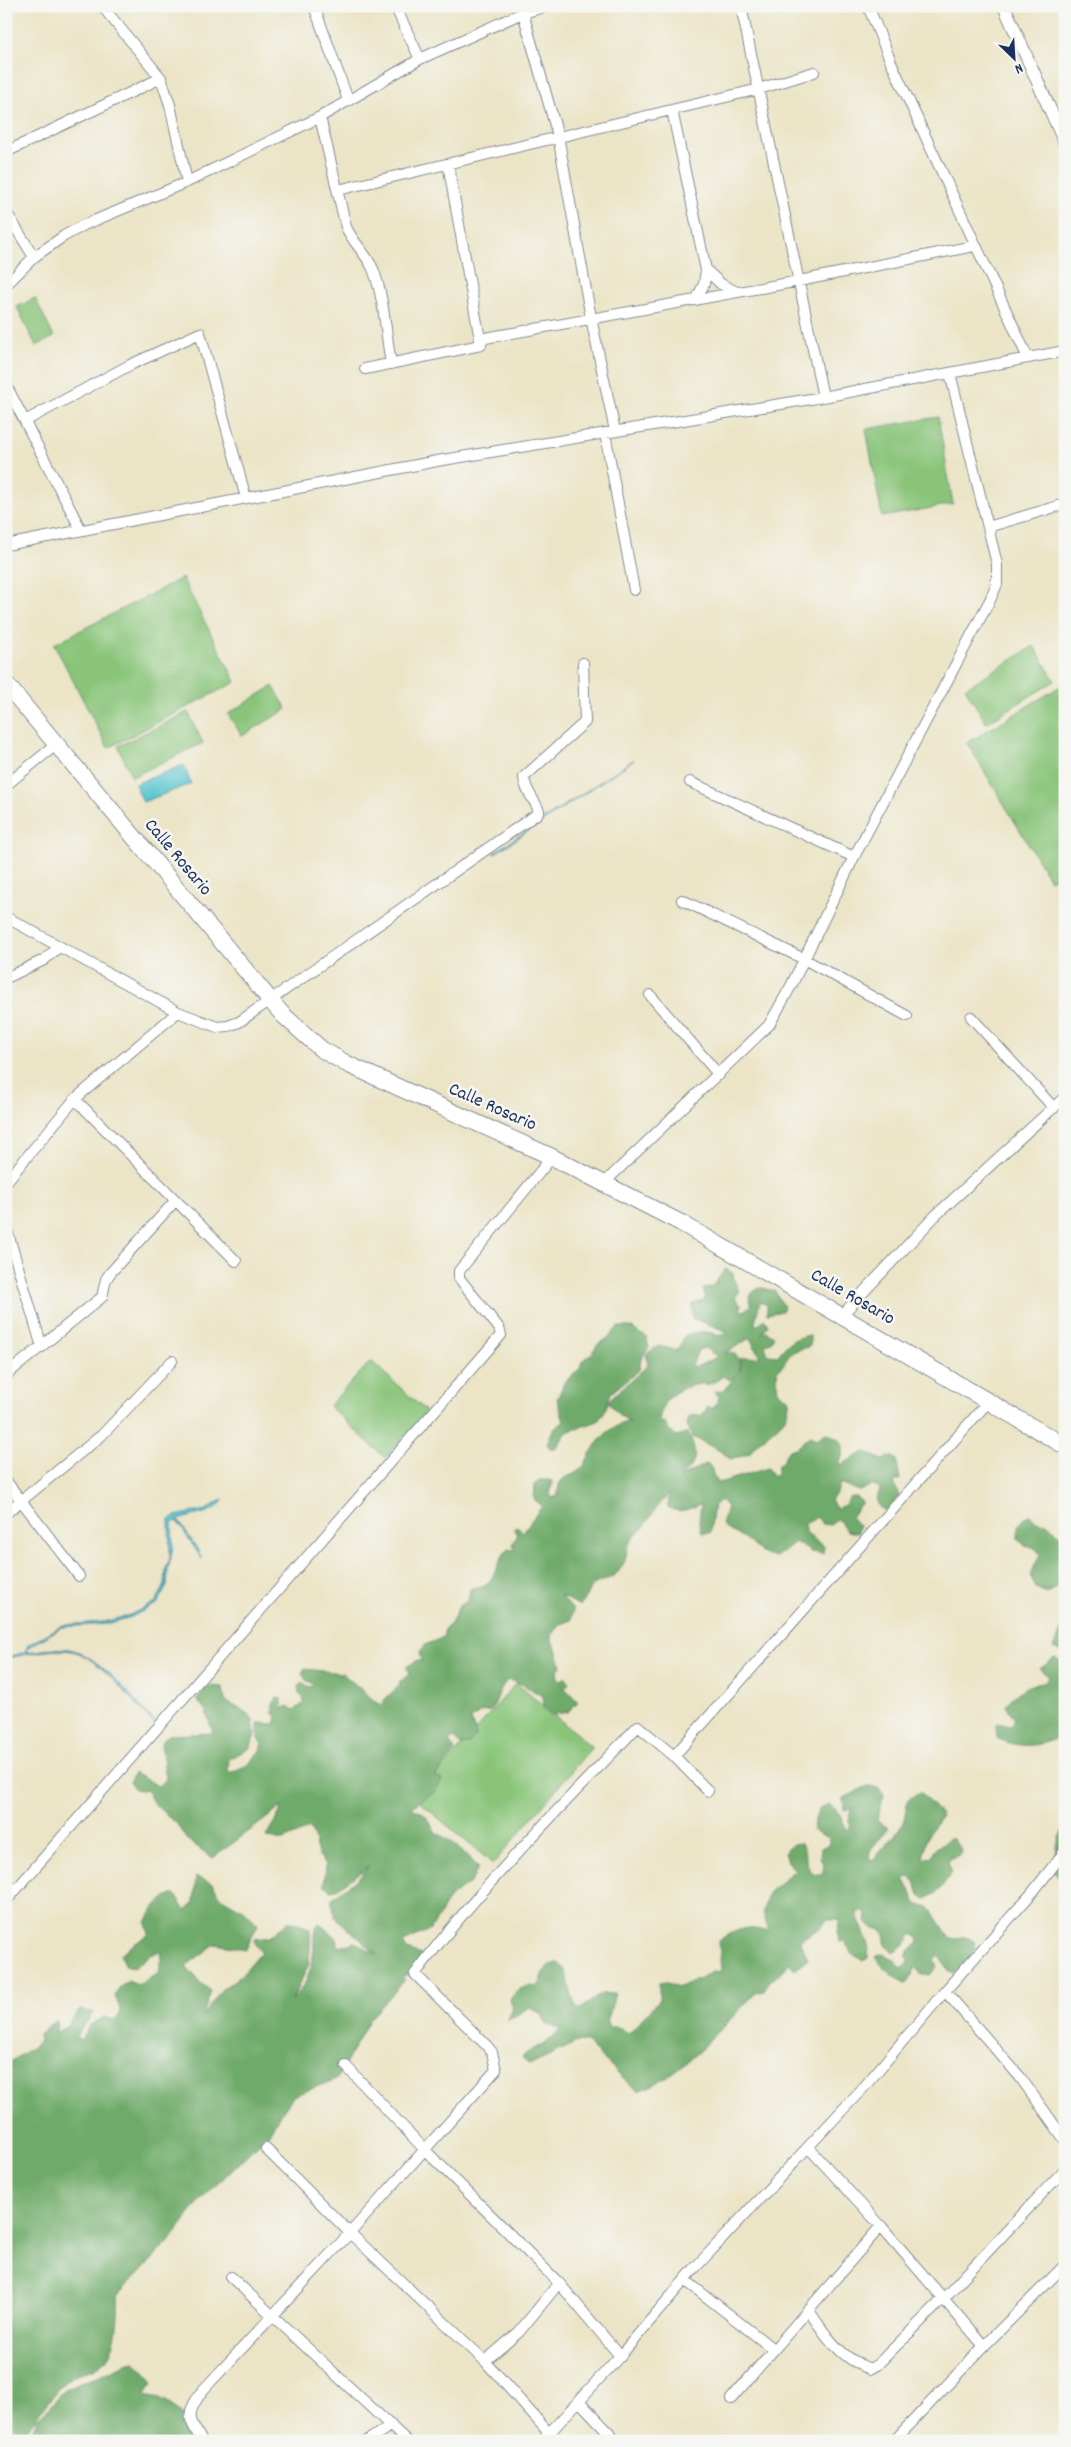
<svg xmlns="http://www.w3.org/2000/svg" width="1071" height="2447" font-family="Dekko,sans-serif">
<rect width="100%" height="100%" fill="#f6f6f2"/>
<filter id="ink" filterUnits="userSpaceOnUse"><feTurbulence type="fractalNoise" baseFrequency=".02" numOctaves="2"/><feDisplacementMap in="SourceGraphic" scale="10" xChannelSelector="R" yChannelSelector="G"/><feConvolveMatrix kernelMatrix="1 2 1 2 8 2 1 2 1" color-interpolation-filters="sRGB"/></filter>
<filter id="wash" filterUnits="userSpaceOnUse"><feTurbulence type="fractalNoise" baseFrequency=".0096" numOctaves="4" result="noise"/><feDisplacementMap in="SourceGraphic" scale="20" xChannelSelector="R" yChannelSelector="G"/><feGaussianBlur stdDeviation="1.12" result="paint"/><feColorMatrix in="noise" values="0 0 0 0 0 0 0 0 0 0 0 0 0 0 0 0 0 1.4 0 .05"/><feComposite in="paint" operator="in"/></filter>
<g filter="url(#wash)">
<rect width="100%" height="100%" fill="#ebe4c6"/>
<path fill="#89c479" stroke="#527a6c" d="M35 298 54 337 36 346 17 307Z
M938 417 953 504 882 517 866 429Z
M182 578 236 682 108 748 54 644Z
M1034 646 1055 681 986 723 965 688Z
M1064 684 1065 872 1050 880 967 743Z
M273 686 287 709 242 736 228 714Z
M188 712 203 743 132 777 118 746Z
M371 1361 427 1412 385 1458 329 1406Z
M516 1683 592 1747 493 1864 416 1799Z"/>
<path fill="#6eaa69" stroke="#446c64" fill-rule="evenodd" d="M725 1269 733 1273C733 1280 737 1285 739 1292L735 1298 741 1305 740 1310 744 1311 751 1305 749 1300 750 1295 759 1287 775 1291 784 1307 782 1311 767 1314V1305L760 1301 755 1322V1325H758L764 1319 768 1325 761 1334 766 1331 774 1336 771 1342 765 1344 768 1355 778 1356C786 1343 794 1338 810 1335V1346C804 1349 795 1349 791 1354 785 1360 785 1366 777 1370 779 1384 772 1392 789 1398 791 1428 762 1432 750 1453L731 1460 722 1452 693 1437 687 1425 689 1416 702 1415 708 1407 714 1408 719 1397 715 1392 724 1390 735 1377 730 1380 723 1376C719 1379 714 1383 709 1384 704 1386 707 1383 701 1384 680 1386 658 1399 660 1423L664 1422 669 1431 677 1436 688 1432C698 1456 698 1461 679 1478L706 1464 711 1466 714 1477 719 1483 768 1468 773 1477 777 1474 778 1465 782 1462 788 1451 798 1447 809 1436 817 1439 826 1433C846 1440 847 1448 838 1466L865 1452 883 1460 891 1456 896 1459 900 1479 894 1482 899 1497 886 1511 879 1507 876 1498 880 1491 879 1487 873 1485 859 1491 840 1483 837 1493 830 1501 837 1508 845 1505 850 1497H856L862 1502 851 1517 859 1526 858 1533 847 1531 838 1519 830 1525 822 1524 817 1517 805 1524V1533L824 1546 823 1554 811 1552 795 1542 776 1557C760 1555 755 1545 742 1537 734 1532 728 1532 722 1524L727 1507 721 1500 714 1505 710 1533H702L699 1521 701 1504C690 1508 680 1515 668 1507L669 1492C666 1500 661 1501 657 1507 652 1513 649 1521 644 1527 640 1532 635 1535 631 1541 623 1552 630 1558 618 1572 611 1580 600 1580 592 1586L580 1606 560 1595 573 1610 571 1620 560 1624 551 1635 553 1644 555 1645 561 1666 557 1671 558 1678 560 1681 566 1677 569 1683 565 1688 578 1702 568 1712 550 1715 544 1708 543 1696 521 1684 508 1680C497 1689 499 1701 490 1711L481 1712 471 1719 476 1736 468 1744 461 1745 454 1738 449 1741 455 1751 435 1776 442 1780 435 1791 410 1808C426 1811 428 1819 436 1833 453 1840 465 1853 478 1867 470 1891 463 1884 450 1898 442 1906 439 1920 431 1928 424 1935 411 1937 403 1943L407 1950 424 1956 412 1972 402 1977 405 1980 369 2020 337 2079 293 2096 269 2133 198 2203 168 2243 118 2295C119 2315 118 2350 102 2364 94 2372 79 2371 70 2378 57 2389 28 2425 21 2441H6V2062L13 2060 40 2042 39 2034 57 2020 56 2033 68 2024 81 2009 93 2013 76 2037 81 2040 90 2025 104 2017 115 2020 121 2011 115 1996 119 1988 128 1981 138 1985 159 1973 161 1959 160 1951 150 1955 134 1968 126 1966 120 1954 149 1934 146 1923C152 1908 159 1899 175 1894L185 1911 194 1903 196 1877 212 1883 222 1898 246 1912 258 1924 246 1949 215 1944 186 1966 202 1984 211 1991 203 2016 221 1990 241 1975 261 1952 255 1944V1939L270 1937 287 1922H295L311 1929 309 1964 292 2000C315 1977 312 1958 316 1927L319 1923 336 1938 339 1947 355 1942 377 1954 335 1917 331 1899 356 1880 369 1866 337 1889 330 1890 324 1885 326 1865C311 1849 320 1843 309 1828L284 1840 267 1837 283 1806 213 1858 186 1839 177 1824 154 1804 147 1791 135 1789 129 1783 134 1773 158 1786 166 1779 161 1743 168 1735 213 1733 206 1711 196 1699 208 1686 223 1687 225 1701 244 1711 253 1719 255 1735 250 1748 229 1759 228 1772C243 1773 258 1756 263 1744L258 1739V1723L275 1724 277 1717 273 1714V1704L277 1697 282 1699V1709L288 1706 294 1710 304 1703 303 1698 299 1694 298 1686 302 1683 309 1688 313 1684 306 1680 302 1674 304 1669 342 1673 377 1703 384 1705V1700L399 1686 400 1681 408 1676 410 1673 406 1667 418 1660 422 1662 420 1652 425 1645 444 1637V1629L451 1624 459 1606 468 1601 470 1589C475 1586 482 1588 486 1585 497 1575 498 1559 508 1549L515 1550 513 1544 517 1536 514 1529 517 1527 523 1532 542 1506 534 1499 535 1484 539 1480H551L553 1483 550 1490 551 1498 558 1496C558 1472 567 1482 582 1468 586 1464 587 1459 590 1454 601 1437 610 1426 630 1421L620 1416 609 1403 611 1398 645 1368 648 1364 646 1354 659 1346 676 1350 681 1345 685 1335C697 1332 708 1329 718 1336L728 1332 692 1318 693 1304 704 1300 705 1297 703 1289 713 1286ZM750 1338 760 1357 741 1358V1369L736 1376 740 1369 739 1358 733 1352 724 1354ZM705 1348 717 1357 694 1368 692 1366 698 1350Z
M618 1327H630L646 1337 649 1347 641 1359 639 1370 611 1393 605 1411 598 1421 567 1432 557 1447 552 1450 547 1445C550 1433 553 1428 564 1422L557 1399 565 1381 573 1375 580 1368 582 1361 593 1353 597 1345 608 1338Z
M1029 1514 1036 1522 1047 1523 1065 1540V1584L1046 1593 1036 1588 1030 1576 1040 1554 1035 1548 1025 1546 1018 1539V1526Z
M1065 1621V1653L1053 1648Z
M1054 1658 1060 1660 1063 1666 1061 1672 1062 1680 1065 1679V1735C1042 1746 1020 1750 997 1738L996 1725 998 1723 1010 1726 1014 1723V1718L1006 1705C1014 1694 1030 1682 1044 1683L1049 1677 1040 1669Z
M868 1786C894 1787 878 1808 877 1821L889 1828 871 1849 869 1860 875 1859C883 1846 897 1837 903 1822 906 1816 906 1806 908 1799L921 1792 942 1816 928 1834 923 1859 932 1856 935 1849 951 1837 961 1849 960 1855 951 1858 948 1862 952 1873C942 1885 941 1892 926 1899L919 1895 915 1881 909 1877 904 1878 917 1905 928 1906 949 1937 955 1939C963 1935 968 1937 975 1942L973 1954 955 1974 949 1972 946 1965 938 1956 934 1959 937 1967 930 1975H922L915 1967 907 1984C895 1978 882 1967 875 1957L883 1954 894 1959 901 1968 908 1964 909 1960 906 1957 909 1950 918 1944 919 1939 912 1934 905 1944 893 1952 885 1944C886 1923 874 1934 866 1921L867 1915 864 1912H856L869 1945 868 1958 863 1961 853 1954 844 1941H840L837 1932 840 1919H827L820 1928 800 1940 808 1959 795 1970 789 1962C785 1974 771 1974 764 1991L756 1993C723 2025 681 2079 637 2091L587 2043 577 2042 529 2065 522 2057C532 2047 554 2042 560 2029L547 2025 540 2013 530 2007 507 2021 513 2008 510 2000C516 1990 525 1984 536 1987L541 1983C539 1973 549 1964 558 1963 571 1970 568 1995 578 2010L603 1993 615 1994 607 2023 608 2027H616L629 2033 659 2000V1983L665 1982 679 1987 713 1972 721 1973 719 1941C736 1929 749 1924 769 1931L763 1912 768 1893 795 1870 788 1862 785 1851 793 1844 801 1843C808 1854 803 1876 822 1874L824 1867 820 1857 821 1848 829 1844V1838L812 1830 818 1810 829 1804 842 1816 845 1830 850 1826 849 1820 852 1809 844 1810 843 1798C853 1795 858 1789 868 1786Z
M1065 1827V1877L1057 1875 1054 1871C1057 1856 1055 1839 1065 1827Z
M134 2362 145 2370 153 2383 144 2396C150 2397 158 2398 164 2400 179 2407 192 2427 200 2441H53L36 2419C49 2411 54 2399 66 2389 77 2381 90 2381 102 2375 112 2370 122 2364 134 2362Z
M36 2421 51 2441H28Z"/>
<path fill="#59c6cf" stroke="#3a7a96" d="M633 760H634L494 854 493 853Z
M184 765 191 784 143 802 135 784Z
M223 1499C219 1513 192 1515 178 1520L198 1550 202 1559 177 1521 172 1523 173 1547 168 1570 167 1586 158 1603 131 1617 106 1624 62 1627 26 1649 27 1652C39 1651 58 1647 69 1649 99 1654 136 1703 157 1724L158 1728C139 1708 103 1663 79 1653 61 1646 24 1654 6 1659V1658L25 1652 28 1645 63 1625 104 1622 130 1615 156 1602 165 1585 166 1569 170 1558 169 1520 175 1516 206 1510Z"/>
</g>
<g filter="url(#ink)">
<g fill="none" stroke-linecap="round" stroke-linejoin="round">
<defs>
<path id="minor" d="M102 6 161 78 170 105 187 182
M314 6 348 100
M395 6 420 59
M521 6 558 136 591 318 615 431
M741 6 823 397
M868 6 891 62 1028 358
M672 110 706 270 704 284 696 300
M320 117 346 227C353 243 366 253 373 269 384 296 386 335 391 364
M6 152 161 78
M338 190 759 89 814 72
M6 212 34 257
M706 270 721 284 737 292
M6 285 34 257 64 236 84 225 187 182 320 117 420 59 520 14 547 6
M480 339 799 281 974 246
M365 369 481 345 448 164
M6 385 81 530
M25 421 130 365 200 333 246 498
M605 433 634 590
M988 527 1065 504
M6 545 437 461 823 397 1065 351
M690 782 854 857
M6 785 57 744
M682 900 804 959 907 1016
M6 917 178 1012 217 1027 228 1026 239 1022 537 814 539 811C535 800 524 789 524 777L585 722 583 663
M6 978 44 960 59 947
M650 995 719 1075
M971 1017 1054 1108
M75 1099 236 1261
M6 1182 75 1099 178 1012
M604 1183 769 1025 791 986 854 857 991 598 997 584V564L950 373
M6 1227 42 1347
M842 1315 935 1216 1065 1097
M6 1375 102 1297 106 1279 111 1272 175 1201
M6 1481 79 1576
M6 1513 102 1435 172 1361
M674 1756 989 1401
M6 1901 501 1335 499 1328 459 1278V1271L552 1157
M945 1991 1020 2077 1065 2140
M346 2066 425 2150 559 2283 620 2356
M808 2147 881 2226 984 2346
M266 2149 350 2233 485 2361 549 2433
M231 2277 407 2441
M685 2280 773 2349
M808 2309C824 2334 841 2359 870 2369L877 2365 944 2298 1065 2169
M485 2361 519 2332 559 2283
M731 2399 881 2226
M579 2401 617 2441
M202 2441C187 2416 186 2414 203 2390L350 2233 496 2070 492 2052 487 2046 415 1974C482 1885 561 1807 638 1726L674 1756 708 1791
M367 2441 391 2425
M542 2441 620 2356 694 2269 864 2087 945 1991 1032 1893 1065 1851
M894 2441 984 2346 1065 2265"/>
<path id="tertiary" d="M1004 6 1065 143"/>
<path id="primary" d="M6 684 282 1014 321 1049 347 1064 552 1157 681 1223 1065 1446"/>
</defs>
<use href="#minor" stroke="#838a92" stroke-width="12"/>
<use href="#tertiary" stroke="#838a92" stroke-width="14"/>
<use href="#primary" stroke="#838a92" stroke-width="18"/>
<use href="#minor" stroke="#fff" stroke-width="10"/>
<use href="#tertiary" stroke="#fff" stroke-width="12"/>
<use href="#primary" stroke="#fff" stroke-width="16"/>
</g>
</g>
<g text-anchor="middle" dominant-baseline="central" stroke-width="5" stroke-linejoin="round" paint-order="stroke">
<g font-size="19" fill="#1b2f5e" stroke="#f6f6f2">
<text transform="translate(177 858) rotate(50)">Calle Rosario</text>
<text transform="translate(492 1108) rotate(24)">Calle Rosario</text>
<text transform="translate(852 1298) rotate(30)">Calle Rosario</text>
</g>
</g>
<rect width="1071" height="2447" fill="none" stroke="#f6f6f2" stroke-width="25"/>
<g transform="translate(1014 58) rotate(155)" stroke="#f6f6f2" stroke-width="4" paint-order="stroke">
<path d="M0-4L9 19L0 12L-9 19Z" fill="#1b2f5e"/>
<text y="-8" font-size="14" font-weight="bold" text-anchor="middle" fill="#1b2f5e">N</text>
</g>
</svg>
